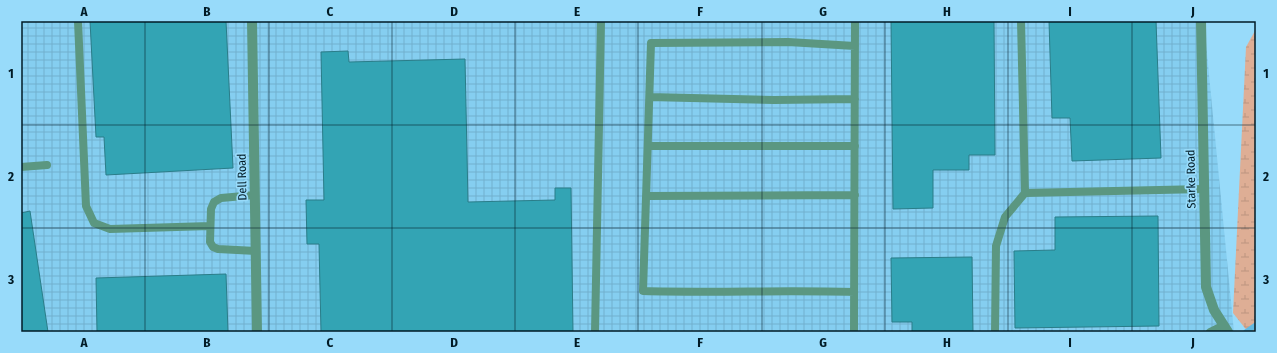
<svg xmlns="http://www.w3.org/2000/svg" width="1277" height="353" font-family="'Fira Sans Condensed',sans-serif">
<defs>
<pattern id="industrial-grid" width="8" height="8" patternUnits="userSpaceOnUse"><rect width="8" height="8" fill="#85cef0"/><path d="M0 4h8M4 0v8" fill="none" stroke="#71b0ce"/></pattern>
<pattern id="wetland-marsh" width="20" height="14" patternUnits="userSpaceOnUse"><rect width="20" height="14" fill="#deae95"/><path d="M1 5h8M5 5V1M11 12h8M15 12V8" fill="none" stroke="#bd9580"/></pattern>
</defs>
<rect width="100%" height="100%" fill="#98dbfa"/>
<path fill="url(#industrial-grid)" d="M21 21H1202L1204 23 1234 332H21Z"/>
<path fill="url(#wetland-marsh)" d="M1256 29V332H1248L1233 313 1246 47Z"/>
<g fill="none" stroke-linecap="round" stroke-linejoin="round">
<path stroke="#62b9e0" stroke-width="5.5" d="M1246 332 1256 325"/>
</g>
<path fill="#33a4b4" stroke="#2a7d89" d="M90 21H226L233 168 106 175 104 137H96Z
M891 21H994L995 155H969V170H933V208L893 209Z
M1049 21H1156L1161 158 1072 161 1070 118H1052Z
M348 51 349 62 465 59 468 202 555 200V188H571L573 332H321L319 244H307L306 200H324L321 52Z
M30 211 48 332H21V213Z
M1158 216 1159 326 1015 328 1014 251 1055 250V217Z
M972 257 973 332H912V322H892L891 258Z
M226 274 228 332H97L96 278Z"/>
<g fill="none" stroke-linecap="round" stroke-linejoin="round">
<path stroke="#5b9781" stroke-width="8" d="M78 21 86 206 94 223 110 229 210 226
M1021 21 1025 193 1204 189
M650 97 774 100 855 99
M648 146H855
M21 167 47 165
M255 195 221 198 214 202 211 209 210 242 213 247 218 249 256 251
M647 196 855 195
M854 292C784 290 714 293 643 291L651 43 788 42 855 46
M595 332 601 21
M854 332 855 21
M995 332 996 246 1005 217 1025 193
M1210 332 1224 325"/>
<path stroke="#5b9781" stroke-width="10" d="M252 21 257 332
M1201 21 1206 287 1214 310 1228 332"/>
</g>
<path fill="none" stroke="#011b26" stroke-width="1" stroke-opacity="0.55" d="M145 21V332M269 21V332M392 21V332M515 21V332M638 21V332M762 21V332M885 21V332M1008 21V332M1132 21V332M21 125H1256M21 228H1256"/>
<g text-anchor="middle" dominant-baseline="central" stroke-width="3.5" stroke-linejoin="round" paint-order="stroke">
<g font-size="12" fill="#011b26" stroke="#98dbfa">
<text transform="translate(242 177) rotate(-91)">Dell Road</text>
<text transform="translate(1191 179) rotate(-91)">Starke Road</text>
</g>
</g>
<rect width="1277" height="353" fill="none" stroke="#98dbfa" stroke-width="44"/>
<rect x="22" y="22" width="1233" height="309" fill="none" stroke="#011b26" stroke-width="1.5"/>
<g font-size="13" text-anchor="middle" font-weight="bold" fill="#011b26">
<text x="84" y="16">A</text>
<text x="207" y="16">B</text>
<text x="330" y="16">C</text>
<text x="454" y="16">D</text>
<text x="577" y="16">E</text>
<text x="700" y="16">F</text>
<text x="823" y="16">G</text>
<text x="947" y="16">H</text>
<text x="1070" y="16">I</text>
<text x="1193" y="16">J</text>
<text x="11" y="78">1</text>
<text x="1266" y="78">1</text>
<text x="11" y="181">2</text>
<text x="1266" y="181">2</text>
<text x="11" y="284">3</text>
<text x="1266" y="284">3</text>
<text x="84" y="347">A</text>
<text x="207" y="347">B</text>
<text x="330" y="347">C</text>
<text x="454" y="347">D</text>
<text x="577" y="347">E</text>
<text x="700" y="347">F</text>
<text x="823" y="347">G</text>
<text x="947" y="347">H</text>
<text x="1070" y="347">I</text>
<text x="1193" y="347">J</text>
</g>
</svg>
